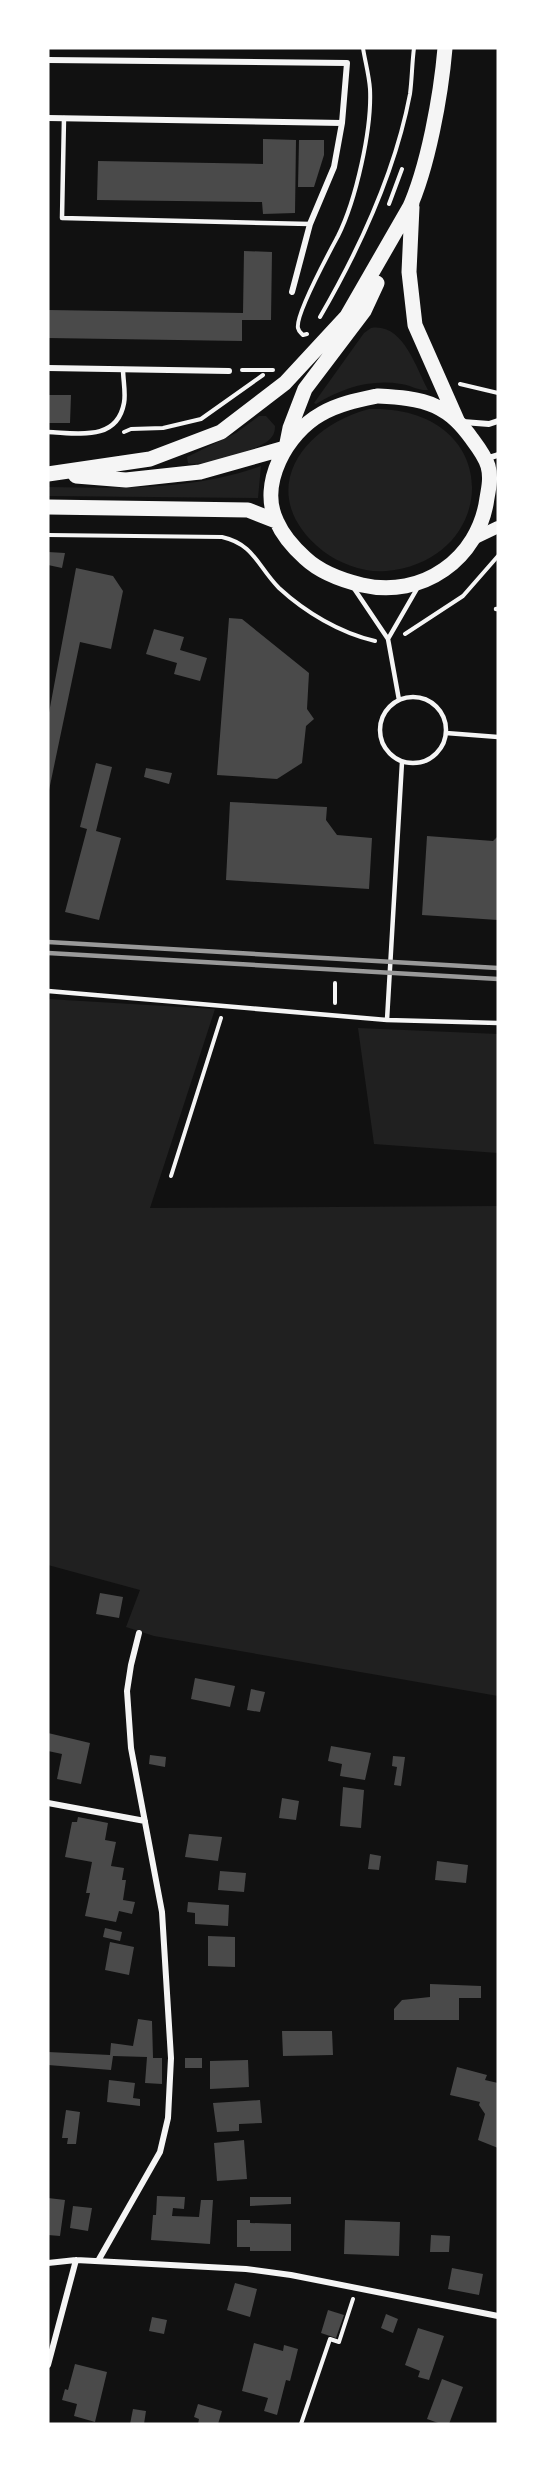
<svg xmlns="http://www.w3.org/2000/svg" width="546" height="2472" font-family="'Noto Sans',sans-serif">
<rect width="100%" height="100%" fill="#111"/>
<path fill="#202020" d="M371 328C403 323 415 366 428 390 419 391 410 385 401 384 370 379 343 388 316 404L314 403 364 333Z
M369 409C506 405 501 561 386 571 365 573 340 564 323 551 254 496 298 428 369 409Z
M259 416H266L275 426C275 431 274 435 270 439 260 450 201 468 188 463L187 457 236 433Z
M261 466 258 498 48 496V487C120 488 192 491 261 466Z
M48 999 215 1009 150 1208 498 1206V1696L154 1636 126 1627 140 1590 48 1565Z
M358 1028 498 1034V1153L374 1144Z"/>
<path fill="#4a4a4a" d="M263 139 296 140 295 213 263 214 262 202 97 200 98 161 263 164Z
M299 140H324V155L314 187H298Z
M244 251 272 252 271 320H242V341L48 338V310L243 313Z
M48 395H71L70 423H48Z
M48 552 65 553 62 568 48 565Z
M76 568 113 576 123 591 111 649 80 642 48 795V718Z
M229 618 242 619 309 673 307 709 314 719 306 726 302 763 277 779 217 775Z
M154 629 184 637 180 650 207 658 200 681 174 674 177 663 146 654Z
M96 763 112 767 96 831 121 838 99 920 65 912 87 829 80 827Z
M146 768 172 773 169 784 144 777Z
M230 802 327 807 326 820 337 835 372 838 369 889 226 880Z
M427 836 493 841 498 836V920L422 915Z
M100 1593 123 1597 119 1618 96 1614Z
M195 1678 235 1686 230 1707 191 1699Z
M251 1689 265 1692 260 1712 247 1710Z
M48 1733 90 1743 81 1784 57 1779 62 1754 48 1751Z
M331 1746 371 1753 365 1780 340 1776 342 1764 328 1761Z
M150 1755 166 1757 165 1767 149 1764Z
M393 1756 405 1757 401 1786 394 1785 397 1767 392 1766Z
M343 1787 364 1790 361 1828 340 1826Z
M282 1798 299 1801 296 1820 279 1818Z
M78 1817 108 1823 105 1840 116 1842 111 1866 124 1868 122 1880H126L123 1900 135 1902 132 1914 119 1911 116 1922 85 1916 90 1893H86L92 1862 65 1857 72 1822H77Z
M189 1834 222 1837 218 1861 185 1857Z
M370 1854 381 1856 379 1870 368 1869Z
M437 1861 468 1865 466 1883 435 1880Z
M220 1871 246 1873 244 1892 218 1890Z
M188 1902 229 1905 228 1926 195 1924V1913L187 1912Z
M105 1928 122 1932 120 1941 103 1937Z
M208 1936 235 1937V1967L208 1966Z
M110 1942 134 1947 129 1975 105 1970Z
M430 1984 481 1986V1998H459V2020H394V2009L402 2000 430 1997Z
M138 2019 152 2021 153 2058H162V2084L145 2083 147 2057 113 2056 111 2070 48 2065V2052L110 2055 111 2043 133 2046Z
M282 2031H332L333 2055 283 2056Z
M185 2058H202V2068H185Z
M248 2060 249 2087 210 2089V2061Z
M457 2067 487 2075 485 2080 498 2083V2148L478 2140 485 2114 479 2105 480 2102 450 2095Z
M109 2080 135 2083 133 2098 140 2099V2106L107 2102Z
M260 2100 262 2123 239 2124V2131L217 2132 213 2103Z
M66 2110 80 2112 76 2144H67L68 2138H62Z
M244 2140 247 2179 217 2181 214 2143Z
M157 2196 185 2197 184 2209 173 2208 172 2216 199 2217 201 2200H213L210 2244 151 2240 153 2215H156Z
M250 2197H291V2204L250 2206Z
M48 2198 65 2200 60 2236 48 2235Z
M73 2206 92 2208 88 2231 70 2228Z
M237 2220H250V2223L291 2224V2251H250V2247H237Z
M345 2220 400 2222 399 2256 344 2254Z
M431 2235 450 2236 449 2252H430Z
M452 2268 483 2274 479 2295 448 2289Z
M235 2283 257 2289 250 2317 227 2310Z
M328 2310 344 2315 336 2338 321 2333Z
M386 2314 398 2319 393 2333 381 2328Z
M152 2317 167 2320 164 2334 149 2331Z
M418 2328 444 2336 429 2380 418 2377 420 2371 405 2365Z
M254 2343 283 2351 284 2345 298 2349 290 2381 286 2380 277 2415 264 2411 268 2398 242 2391Z
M75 2364 107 2372 95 2422 74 2416 77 2404 62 2400 65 2389 68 2390Z
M442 2379 463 2387 449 2424H441L427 2419Z
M198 2404 222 2411 218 2424H198L199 2419 194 2417Z
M133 2409 146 2411 144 2424H130Z"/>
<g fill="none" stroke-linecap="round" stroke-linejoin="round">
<path stroke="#f5f5f5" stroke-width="4" d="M389 204 402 169
M320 317C360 248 395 173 410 94 412 79 412 63 414 48
M307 334 303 335C300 332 299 332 298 328 295 315 330 251 338 236 356 200 372 129 370 89 369 75 365 61 363 48
M242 370H273
M460 384 498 393
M124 432 131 429 163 428 201 419 263 375
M48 535 222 537C254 544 258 567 279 588 305 612 340 633 375 641
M405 634 463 596 498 556
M335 1003V983
M171 1176 221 1018
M301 2424 330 2339 339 2342 353 2299"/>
<path stroke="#f5f5f5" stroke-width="4.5" d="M64 118 62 218 310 224
M48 432C77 433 117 442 124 403 126 393 123 380 123 369
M353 587 388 639 399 700
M496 609H498
M388 639 418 587
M380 730a33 33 0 1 1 66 0a33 33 0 1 1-66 0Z
M446 733 498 737
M48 991 387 1020 498 1023
M387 1020 402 762"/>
<path stroke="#f5f5f5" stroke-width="6" d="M48 60 347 63 342 123 334 167 310 224 292 292
M48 118 342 123
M48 368 229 371
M463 422 489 424 498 421
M485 459 498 455
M48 1803 145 1821
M98 2261 160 2152 168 2118 171 2058 162 1912 131 1748 127 1691 131 1665 139 1633
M48 2263 76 2260 246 2269 291 2275 498 2316
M48 2365 76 2260"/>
<path stroke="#f5f5f5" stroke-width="12" d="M475 538 498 527"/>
<path stroke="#f5f5f5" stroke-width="15" d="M412 207 409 272 415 325 457 420
M408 211C428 168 441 95 445 48
M377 396C396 397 418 398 435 406 452 414 462 425 472 439 478 447 485 456 488 466 491 477 489 487 487 498 479 559 422 599 362 585 341 580 321 573 305 558 294 548 283 536 277 522 258 484 287 433 321 414 338 404 358 400 377 396Z
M287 443 290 428 305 389 364 311 377 283
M48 474 150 459 221 432 285 383 347 316 412 203
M76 476 126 480 200 472 285 448
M48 507 248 510 276 521"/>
<path stroke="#9a9a9a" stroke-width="4.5" d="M48 942 498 968
M48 953 498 979"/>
</g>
<rect width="546" height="2472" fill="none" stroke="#ffffff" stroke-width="99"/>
</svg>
